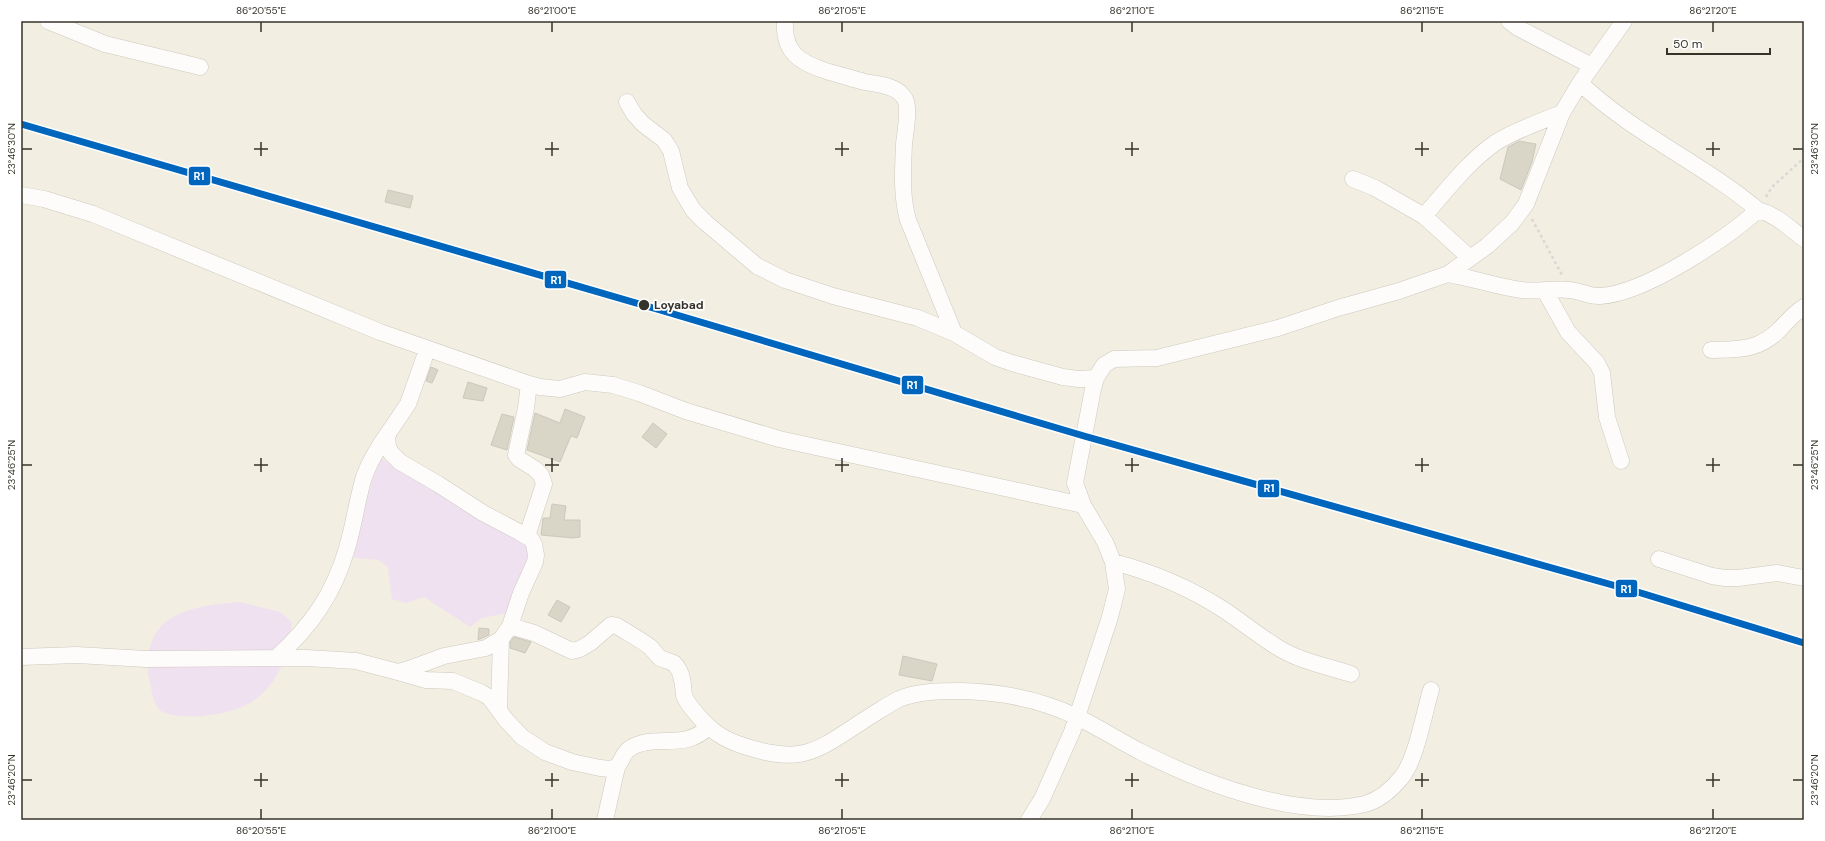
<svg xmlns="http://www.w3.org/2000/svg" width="1825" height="841" font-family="'DM Sans',sans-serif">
<rect width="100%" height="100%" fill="#f2eee1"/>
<path fill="#f0e1f1" d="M380 457C425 490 477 513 527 539V560L508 613 482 618 470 627 424 597 406 603 392 599 388 567 378 560 356 558 349 554Z
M240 602 280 612 292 622C290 633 290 645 287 655 286 661 282 666 279 671 262 704 237 712 203 716 194 717 169 717 161 711 153 705 151 687 149 678 147 670 148 662 149 654 154 609 205 605 240 602Z"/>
<path fill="#d9d5c7" stroke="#cbc8bd" d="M1519 141 1536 144 1532 162 1521 190 1500 179 1508 147Z
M388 190 413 196 410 208 385 202Z
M431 367 438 370 432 383 426 381Z
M468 382 487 388 483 401 463 398Z
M565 409 585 417 577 438 571 436 560 462 527 450 535 413 560 423Z
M502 414 514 417 507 450 491 445Z
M653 423 667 434 656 448 642 437Z
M552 504 566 506 564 520H580V537L573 538 541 535 543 518H550Z
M557 600 570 607 561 622 548 615Z
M479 628 489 629V635L478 640Z
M514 637 531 642 525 653 510 648V642Z
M903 656 937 664 932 681 899 675Z"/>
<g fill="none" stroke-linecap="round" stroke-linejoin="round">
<defs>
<path id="minor" d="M48 21 105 44 200 67
M785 21C783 54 801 63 829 72 841 75 853 79 865 82 875 84 890 85 899 92 901 94 904 97 905 99 910 109 905 133 904 144 903 170 901 195 908 220L954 333
M1509 21 1518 28 1592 66
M1580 83C1634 134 1702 163 1758 210
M627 102 634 114 643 124 664 140 671 151 680 188 693 210 705 222 757 266 785 280 833 296 918 318 954 333 995 357 1012 363 1063 377 1078 379 1096 378
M1353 179 1375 188 1424 216 1470 258
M21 195 44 199 93 214 380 332 529 384 540 387 560 389 585 382 613 385 639 393 686 411 779 439 1083 505
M1424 216C1446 191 1468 162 1495 143 1515 130 1540 122 1562 113
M1448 274C1473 278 1497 287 1522 290 1539 292 1555 288 1570 290 1581 291 1590 297 1600 296 1644 294 1726 239 1758 210 1777 215 1789 228 1804 239
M1545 291 1568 332 1597 363 1602 373 1607 417 1621 461
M1711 350C1738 349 1758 351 1779 330 1787 322 1794 313 1804 307
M527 536 544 484 541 475 535 469 519 459 516 455 526 408 529 384
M1659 559 1712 576 1725 578H1738L1777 573 1804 578
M1113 562C1152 572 1190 588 1224 610 1242 622 1259 636 1277 647 1299 661 1326 666 1351 674
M510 626 534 633 572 651 580 649 590 643 611 625 617 626C628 633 640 639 650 647 654 650 656 655 660 658 666 661 674 661 677 667 683 675 683 686 684 695 686 702 691 707 695 712 707 727 719 737 738 744 804 767 816 751 869 717 879 711 889 704 899 699 918 691 942 691 962 691 1002 692 1042 700 1077 717 1100 728 1121 742 1143 753 1203 783 1298 820 1365 804 1379 800 1392 789 1401 778 1416 761 1424 713 1431 690
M21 657 77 655 146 659 307 658 356 661 398 672 409 669 444 656 486 648 501 639 510 626 521 593 535 562 536 555 534 544 531 539 519 532 483 513 438 484 400 462 391 453 388 447 387 438 389 432 408 404 427 350
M276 658C311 626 334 594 347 548 354 525 357 500 364 477 370 460 379 446 389 432
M398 672 426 680 453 681 482 693 490 698 506 720 522 737 545 752 572 762 600 768 610 769 617 767C621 762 624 752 629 749 655 732 684 752 708 727
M499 709 501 639
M605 820 617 767
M1029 820 1042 799 1072 732 1110 617 1117 589 1113 562 1105 542 1083 505 1075 483 1093 389 1096 378 1104 365 1114 359 1157 358 1278 328 1338 308 1399 291 1448 274 1487 246 1512 223 1526 204 1562 113 1580 83 1624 21"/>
</defs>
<use href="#minor" stroke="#ccc9be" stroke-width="17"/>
<path stroke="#d9d8d4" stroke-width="2.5" stroke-dasharray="3 3" stroke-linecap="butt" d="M1766 197 1772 187 1804 158
M1532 219 1562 275"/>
<use href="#minor" stroke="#fdfcfa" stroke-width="16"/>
<defs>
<path id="rail-1" d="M21 124 660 310 1084 436 1641 593 1804 643"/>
</defs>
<use href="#rail-1" stroke="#fff" stroke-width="10"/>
<use href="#rail-1" stroke="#0065bd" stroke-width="7"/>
</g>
<path fill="none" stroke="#36332a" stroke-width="1.5" d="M261 22V32M552 22V32M842 22V32M1132 22V32M1422 22V32M1713 22V32M261 142V156M552 142V156M842 142V156M1132 142V156M1422 142V156M1713 142V156M22 149H32M254 149H268M545 149H559M835 149H849M1125 149H1139M1415 149H1429M1706 149H1720M1793 149H1803M261 458V472M552 458V472M842 458V472M1132 458V472M1422 458V472M1713 458V472M22 465H32M254 465H268M545 465H559M835 465H849M1125 465H1139M1415 465H1429M1706 465H1720M1793 465H1803M261 773V787M552 773V787M842 773V787M1132 773V787M1422 773V787M1713 773V787M22 780H32M254 780H268M545 780H559M835 780H849M1125 780H1139M1415 780H1429M1706 780H1720M1793 780H1803M261 809V819M552 809V819M842 809V819M1132 809V819M1422 809V819M1713 809V819"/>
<circle fill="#36332a" stroke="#fff" stroke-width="1.5" cx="644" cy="305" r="6"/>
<g text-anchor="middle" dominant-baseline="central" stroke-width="3.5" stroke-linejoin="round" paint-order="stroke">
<g font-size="12" font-weight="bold" fill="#36332a" stroke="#fff" text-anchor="start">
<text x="654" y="305">Loyabad</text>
</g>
</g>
<g stroke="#fff" stroke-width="1.5">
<rect x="188" y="166" width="23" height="20" rx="4" fill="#0065bd"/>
<rect x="544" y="270" width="23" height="19" rx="4" fill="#0065bd"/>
<rect x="901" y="375" width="23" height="20" rx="4" fill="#0065bd"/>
<rect x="1257" y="479" width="23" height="19" rx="4" fill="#0065bd"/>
<rect x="1615" y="579" width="23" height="19" rx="4" fill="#0065bd"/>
</g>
<g font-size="11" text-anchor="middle" font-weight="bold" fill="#fff">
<text x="199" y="180">R1</text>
<text x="556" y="284">R1</text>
<text x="912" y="389">R1</text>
<text x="1269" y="492">R1</text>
<text x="1626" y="593">R1</text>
</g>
<rect width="1825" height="841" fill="none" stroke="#ffffff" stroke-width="44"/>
<path d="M1667 48v6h103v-6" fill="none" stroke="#36332a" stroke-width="2"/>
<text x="1673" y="48" font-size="12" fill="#36332a" stroke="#ffffff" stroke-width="3" paint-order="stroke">50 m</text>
<rect x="22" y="22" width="1781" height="797" fill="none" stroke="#36332a" stroke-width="1.5"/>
<g font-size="10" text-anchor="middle" fill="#36332a">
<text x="261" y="14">86°20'55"E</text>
<text x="552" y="14">86°21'00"E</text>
<text x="842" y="14">86°21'05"E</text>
<text x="1132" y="14">86°21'10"E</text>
<text x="1422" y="14">86°21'15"E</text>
<text x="1713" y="14">86°21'20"E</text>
<text transform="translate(11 149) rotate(-90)" y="4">23°46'30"N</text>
<text transform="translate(1814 149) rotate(-90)" y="4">23°46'30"N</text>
<text transform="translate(11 465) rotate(-90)" y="4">23°46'25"N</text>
<text transform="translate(1814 465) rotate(-90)" y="4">23°46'25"N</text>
<text transform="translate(11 780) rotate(-90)" y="4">23°46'20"N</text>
<text transform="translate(1814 780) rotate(-90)" y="4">23°46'20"N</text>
<text x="261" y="834">86°20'55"E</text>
<text x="552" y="834">86°21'00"E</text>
<text x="842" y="834">86°21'05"E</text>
<text x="1132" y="834">86°21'10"E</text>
<text x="1422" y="834">86°21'15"E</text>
<text x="1713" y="834">86°21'20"E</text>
</g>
</svg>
